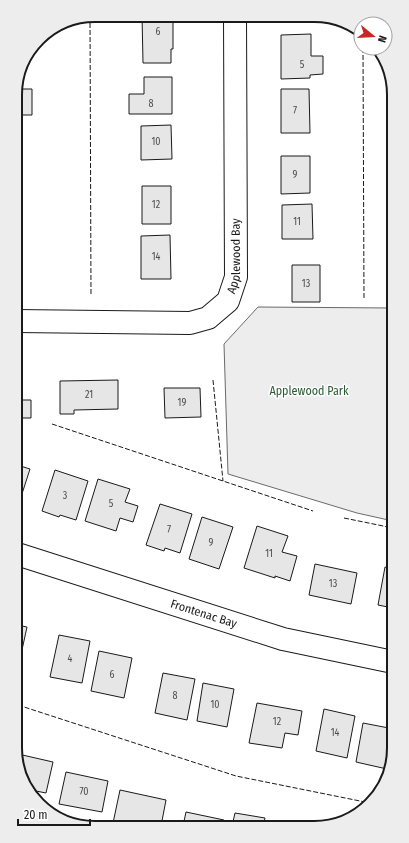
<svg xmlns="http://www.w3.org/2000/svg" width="409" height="843" font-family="'Fira Sans Condensed',sans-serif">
<rect width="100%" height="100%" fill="#fff"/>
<path fill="#ededed" stroke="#6a6a6a" d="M258 307 392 308 393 521 357 513 228 474 224 344Z"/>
<path fill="#e6e6e6" stroke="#1a1a1a" d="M142 15 173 16V49H171V63H143Z
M311 34V56H323V74L310 75V78L281 79V35Z
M144 77H172V114H129V94H144Z
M16 89H32V115H16Z
M281 89H309L310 133H281Z
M171 125 172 159 141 160V126Z
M16 127H17V161H16Z
M281 156H310V193L281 194Z
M142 186H171V224H142Z
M16 188H17L18 225H16Z
M312 204 313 239H282V205Z
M170 235 171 279H141V236Z
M16 236H19V279H16Z
M292 265H320V302H292Z
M17 378H19L18 400H31V418H18V422H17Z
M118 380V409L74 410V414H60V381Z
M164 388H200L201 417 165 418Z
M17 465 30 469 20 500 17 499Z
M55 470 88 481 76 520 60 515 59 517 42 511Z
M98 479 130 489 125 502 138 506 133 522 120 518 116 531 85 521Z
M160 504 192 514 180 553 165 548 164 551 146 545Z
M202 517 233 527 219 569 189 559Z
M257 526 288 536 282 552 297 556 290 581 275 576V578L244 568Z
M315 564 357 573 351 604 309 595Z
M385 567 393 569V608L378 605Z
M17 625 27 627 20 659H17Z
M59 635 90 641 82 683 50 677Z
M99 651 132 658 124 698 91 691Z
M163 673 195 679 187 720 155 713Z
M203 683 234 689 227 727 197 721Z
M257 703 302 711 298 735 285 733 282 748 249 743Z
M324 709 355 716 347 758 316 751Z
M363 723 394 729V747L392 759 387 769 356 762Z
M18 754 53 762 46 793 31 790 18 769Z
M66 772 108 781 102 812 59 804Z
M120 790 166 800 161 826H131L113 823Z
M186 812 224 820 223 826H183Z
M235 813 265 818 263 826H232Z"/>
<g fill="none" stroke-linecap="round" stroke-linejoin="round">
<defs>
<g id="minor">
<path id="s1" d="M16 321 190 323 208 318 228 301 236 277 235 16"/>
<path id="s2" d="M17 554 283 639 393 662"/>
</g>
</defs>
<use href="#minor" stroke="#1a1a1a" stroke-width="24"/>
<use href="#minor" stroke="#fff" stroke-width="22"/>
<path stroke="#1a1a1a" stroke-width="1" stroke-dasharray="5 2" stroke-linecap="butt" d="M90 16 91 296
M363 48 364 300
M213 380 223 481
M52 424 313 511
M344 518 393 528
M18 705 236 776 370 803"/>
</g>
<g text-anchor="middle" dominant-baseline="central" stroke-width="3" stroke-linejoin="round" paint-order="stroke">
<g font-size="10" fill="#4d4d4d">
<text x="158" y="32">6</text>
<text x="302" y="65">5</text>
<text x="151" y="104">8</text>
<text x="295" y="111">7</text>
<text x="156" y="142">10</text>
<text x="295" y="175">9</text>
<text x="156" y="205">12</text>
<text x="297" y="222">11</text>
<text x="156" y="257">14</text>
<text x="306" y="284">13</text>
<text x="89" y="395">21</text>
<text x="182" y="403">19</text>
<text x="65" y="496">3</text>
<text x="111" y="504">5</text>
<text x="169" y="530">7</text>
<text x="211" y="543">9</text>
<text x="269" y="554">11</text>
<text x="333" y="584">13</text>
<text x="70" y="659">4</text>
<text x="112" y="675">6</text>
<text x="175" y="696">8</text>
<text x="215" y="705">10</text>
<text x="277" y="722">12</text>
<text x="335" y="733">14</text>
<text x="84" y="792">70</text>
</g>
<g font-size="12" fill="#1a1a1a" stroke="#fff">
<text stroke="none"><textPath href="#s1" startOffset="265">Applewood Bay</textPath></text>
<text stroke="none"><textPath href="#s2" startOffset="196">Frontenac Bay</textPath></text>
</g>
<g font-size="12" fill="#2b5a34" stroke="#fff">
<text x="309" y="391">Applewood Park</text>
</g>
</g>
<path d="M0 0H409V843H0ZM95 22H314A73 73 0 0 1 387 95V748A73 73 0 0 1 314 821H95A73 73 0 0 1 22 748V95A73 73 0 0 1 95 22Z" fill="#ededed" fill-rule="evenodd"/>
<path fill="none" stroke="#1a1a1a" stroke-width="2" d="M95 22H314A73 73 0 0 1 387 95V748A73 73 0 0 1 314 821H95A73 73 0 0 1 22 748V95A73 73 0 0 1 95 22Z"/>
<g transform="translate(373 36) rotate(108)"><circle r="19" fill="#ffffff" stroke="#a3a3a3"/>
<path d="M0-3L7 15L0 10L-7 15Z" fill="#c62828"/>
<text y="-6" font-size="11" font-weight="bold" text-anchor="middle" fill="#1a1a1a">N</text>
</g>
<path d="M18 819v6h72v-6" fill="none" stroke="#1a1a1a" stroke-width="2"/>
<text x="24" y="819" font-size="12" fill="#1a1a1a" stroke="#ffffff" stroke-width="3" paint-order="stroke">20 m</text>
</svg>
